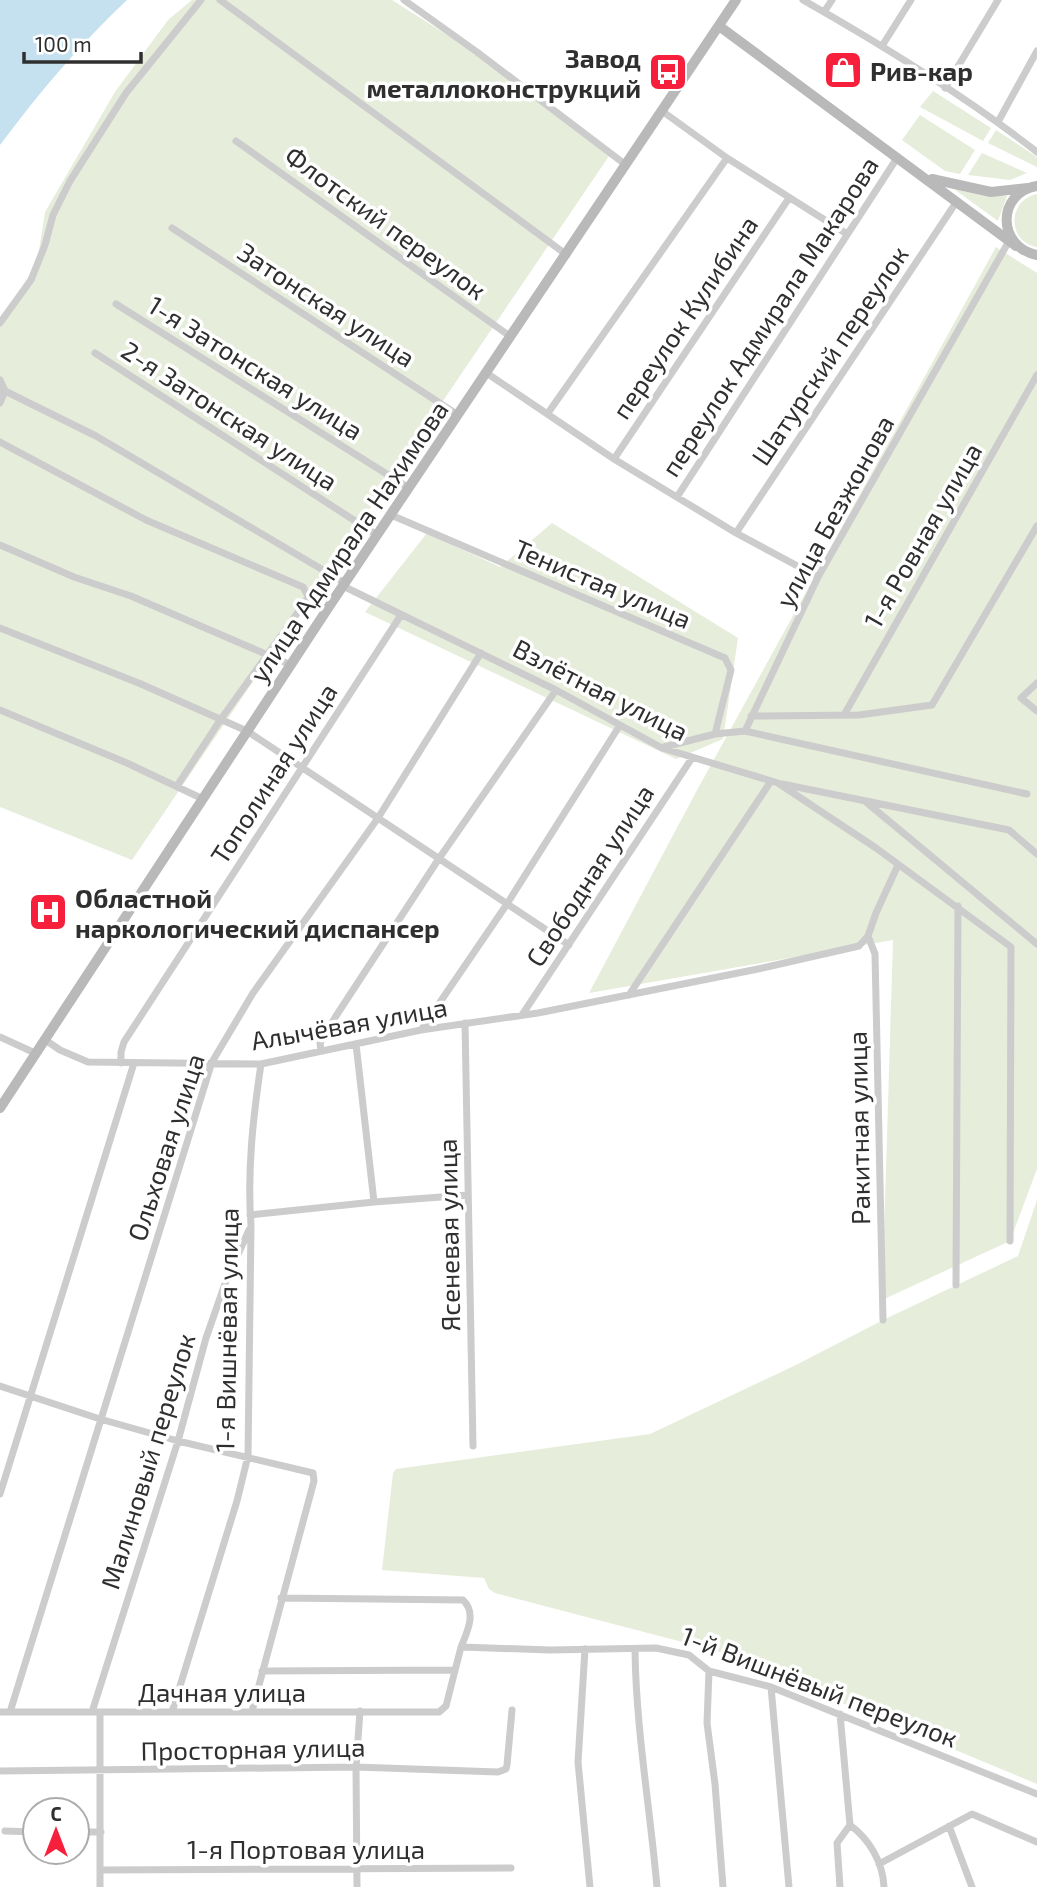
<svg xmlns="http://www.w3.org/2000/svg" width="1037" height="1887" font-family="'Exo 2',sans-serif">
<rect width="100%" height="100%" fill="#fff"/>
<path fill="#e6eddb" d="M192 0H392L471 50 609 156 132 860 0 807V322L37 263 45 212 115 92 168 20Z
M933 91 991 128 983 141 920 107Z
M920 115 975 150 960 174 945 171 902 140Z
M996 130 1037 157V167L988 143Z
M982 153 1027 173 1010 180 968 175Z
M954 189 986 196H1007L998 221Z
M1037 194V247C1007 242 1007 200 1037 194Z
M996 247 1037 273V1169L1010 1241 882 1300 893 940 589 993 696 792Z
M552 523 738 638 723 739 676 759 365 612 427 533 500 567Z
M1037 1200V1784L717 1651 495 1593 489 1589 484 1578 382 1570 393 1473 396 1469 650 1434 796 1365 883 1320 1018 1256Z"/>
<path fill="#c5e1ef" d="M0 0H127C80 44 39 93 0 145Z"/>
<g fill="none" stroke-linecap="round" stroke-linejoin="round">
<path stroke="#ccc" stroke-width="7" d="M220 0 567 255
M404 0 477 52 626 165
M803 0C884 46 964 95 1037 152
M824 12 832 0
M882 46 911 0
M945 88 998 0
M662 111 727 158 847 234
M998 122 1037 51
M236 141 511 337
M172 228 458 415
M116 304 409 488
M0 323 31 280 45 245 53 215 70 181 126 93 201 0
M95 353 377 535
M485 372 614 459 736 533 818 577
M0 380 5 391 96 436 345 583
M0 403 5 391H1
M548 413 727 158
M0 442 146 520 303 587 308 596 306 601 221 719 177 786
M614 459 789 198
M677 497 897 158
M391 515 725 658 731 670 715 734
M736 533 957 201
M0 545 74 577 131 596 291 665
M343 586 556 690 662 748 778 783 876 848 1011 947 1010 1241
M0 628 141 684 247 731 569 945
M1037 683 1021 698 1037 711
M0 710 127 763 203 799
M844 715 1037 375
M751 716 859 715 932 705 1037 526
M745 731 1027 794
M664 747 715 734 745 731 818 577 1009 241V238
M782 784 1009 830 1037 854
M866 802 1037 944
M868 936 875 954 883 1320
M629 995 771 781
M522 1015 692 758
M465 1023 473 1446
M421 1030 507 904 620 725
M0 1037 35 1053
M44 1039 60 1050 88 1062 261 1064 421 1030 538 1013 758 969 859 946 868 936 876 913 898 865
M356 1044 374 1202
M321 1051 320 1043 336 1016 438 860 556 690
M121 1063V1052L124 1042 401 615
M250 1215 374 1202 468 1195
M956 1285 958 906
M0 1386 100 1419 178 1441 313 1473 314 1481 252 1711
M0 1494 134 1063
M281 1598 463 1600C477 1613 467 1632 461 1647L550 1650 656 1648 689 1655 709 1671 771 1687 1037 1794
M585 1649 578 1762 590 1887
M635 1650C636 1729 650 1808 657 1887
M262 1671 454 1670
M709 1671 707 1723 715 1784 723 1887
M771 1687 789 1887
M0 1712H439L446 1706 461 1647
M10 1712 212 1062 253 993 378 818 481 653
M92 1712 178 1441 206 1338 226 1281 249 1230
M172 1712 237 1501 248 1456 251 1225C247 1171 253 1118 261 1064
M100 1713V1887
M0 1771 356 1767 498 1772 506 1769 507 1765 512 1710
M850 1825C869 1839 883 1862 884 1887
M949 1826 972 1887
M5 1831 35 1832
M77 1832H101
M879 1864 972 1814 1037 1842
M101 1870 511 1868
M357 1887 356 1767 360 1711
M840 1887 837 1843 850 1825 840 1714"/>
<path stroke="#b9b9b9" stroke-width="10" d="M719 26 1016 246
M932 179 991 192 1028 188
M1037 186C996 193 997 247 1037 255
M0 1108 330 605 736 0"/>
</g>
<defs>
<symbol id="shop-square" viewBox="-11 -11 22 22"><rect x="-9" y="-9" width="18" height="18" rx="4" fill="#f6203c" stroke="#fff"/><path d="M-5-2.5h2.3a2.7 3.5 0 0 1 5.4 0H5L5.5 6h-11ZM-1.5-2.5h3a1.5 2.3 0 0 0-3 0Z" fill="#fff"/></symbol>
<symbol id="bus-square" viewBox="-11 -11 22 22"><rect x="-9" y="-9" width="18" height="18" rx="4" fill="#f6203c" stroke="#fff"/><path d="M-5-6H5V4H4V6H2V4H-2V6H-4V4H-5ZM-3.5-4V0h7V-4ZM-3.5 1.2v1.5H-2V1.2ZM2 1.2v1.5H3.5V1.2Z" fill="#fff"/></symbol>
<symbol id="hospital-square" viewBox="-11 -11 22 22"><rect x="-9" y="-9" width="18" height="18" rx="4" fill="#f6203c" stroke="#fff"/><path d="M-5-5h3v3.5h4V-5h3V5h-3V1.5h-4V5h-3Z" fill="#fff"/></symbol>
</defs>
<g fill-rule="evenodd">
<use href="#shop-square" x="821" y="48" width="44" height="44"/>
<use href="#bus-square" x="646" y="50" width="44" height="44"/>
<use href="#hospital-square" x="26" y="890" width="44" height="44"/>
</g>
<g text-anchor="middle" dominant-baseline="central" stroke-width="7" stroke-linejoin="round" paint-order="stroke">
<g font-size="26" font-weight="bold" fill="#2f2f2f" stroke="#fff" text-anchor="start">
<text x="641" y="57" text-anchor="end">Завод<tspan x="641" dy="30">металлоконструкций</tspan></text>
<text x="870" y="70">Рив-кар</text>
<text x="75" y="897">Областной<tspan x="75" dy="30">наркологический диспансер</tspan></text>
</g>
<g font-size="26" fill="#2f2f2f" stroke="#fff">
<text transform="translate(386 222) rotate(36)">Флотский переулок</text>
<text transform="translate(327 304) rotate(33)">Затонская улица</text>
<text transform="translate(769 316) rotate(-57)">переулок Адмирала Макарова</text>
<text transform="translate(684 317) rotate(-56)">переулок Кулибина</text>
<text transform="translate(829 355) rotate(-56)">Шатурский переулок</text>
<text transform="translate(256 367) rotate(32)">1-я Затонская улица</text>
<text transform="translate(230 415) rotate(33)">2-я Затонская улица</text>
<text transform="translate(834 511) rotate(-61)">улица Безжонова</text>
<text transform="translate(922 535) rotate(-60)">1-я Ровная улица</text>
<text transform="translate(348 541) rotate(-56)">улица Адмирала Нахимова</text>
<text transform="translate(603 583) rotate(23)">Тенистая улица</text>
<text transform="translate(601 689) rotate(27)">Взлётная улица</text>
<text transform="translate(273 773) rotate(-57)">Тополиная улица</text>
<text transform="translate(589 875) rotate(-57)">Свободная улица</text>
<text transform="translate(349 1023) rotate(-10)">Алычёвая улица</text>
<text transform="translate(858 1128) rotate(-91)">Ракитная улица</text>
<text transform="translate(165 1147) rotate(-72)">Ольховая улица</text>
<text transform="translate(448 1235) rotate(-91)">Ясеневая улица</text>
<text transform="translate(226 1330) rotate(-89)">1-я Вишнёвая улица</text>
<text transform="translate(147 1461) rotate(-73)">Малиновый переулок</text>
<text transform="translate(820 1686) rotate(21)">1-й Вишнёвый переулок</text>
<text x="222" y="1691">Дачная улица</text>
<text transform="translate(253 1748) rotate(-1)">Просторная улица</text>
<text x="306" y="1848">1-я Портовая улица</text>
</g>
</g>
<g transform="translate(56 1831)"><circle r="33" fill="#ffffff" stroke="#acacac" stroke-width="2"/>
<path d="M0-5L12 26L0 18L-12 26Z" fill="#f6203c"/>
<text y="-10" font-size="19" font-weight="bold" text-anchor="middle" fill="#2f2f2f">С</text>
</g>
<path d="M24 52v10h117v-10" fill="none" stroke="#2f2f2f" stroke-width="3.5"/>
<text x="35" y="52" font-size="21" fill="#2f2f2f" stroke="#ffffff" stroke-width="5" paint-order="stroke">100 m</text>
</svg>
